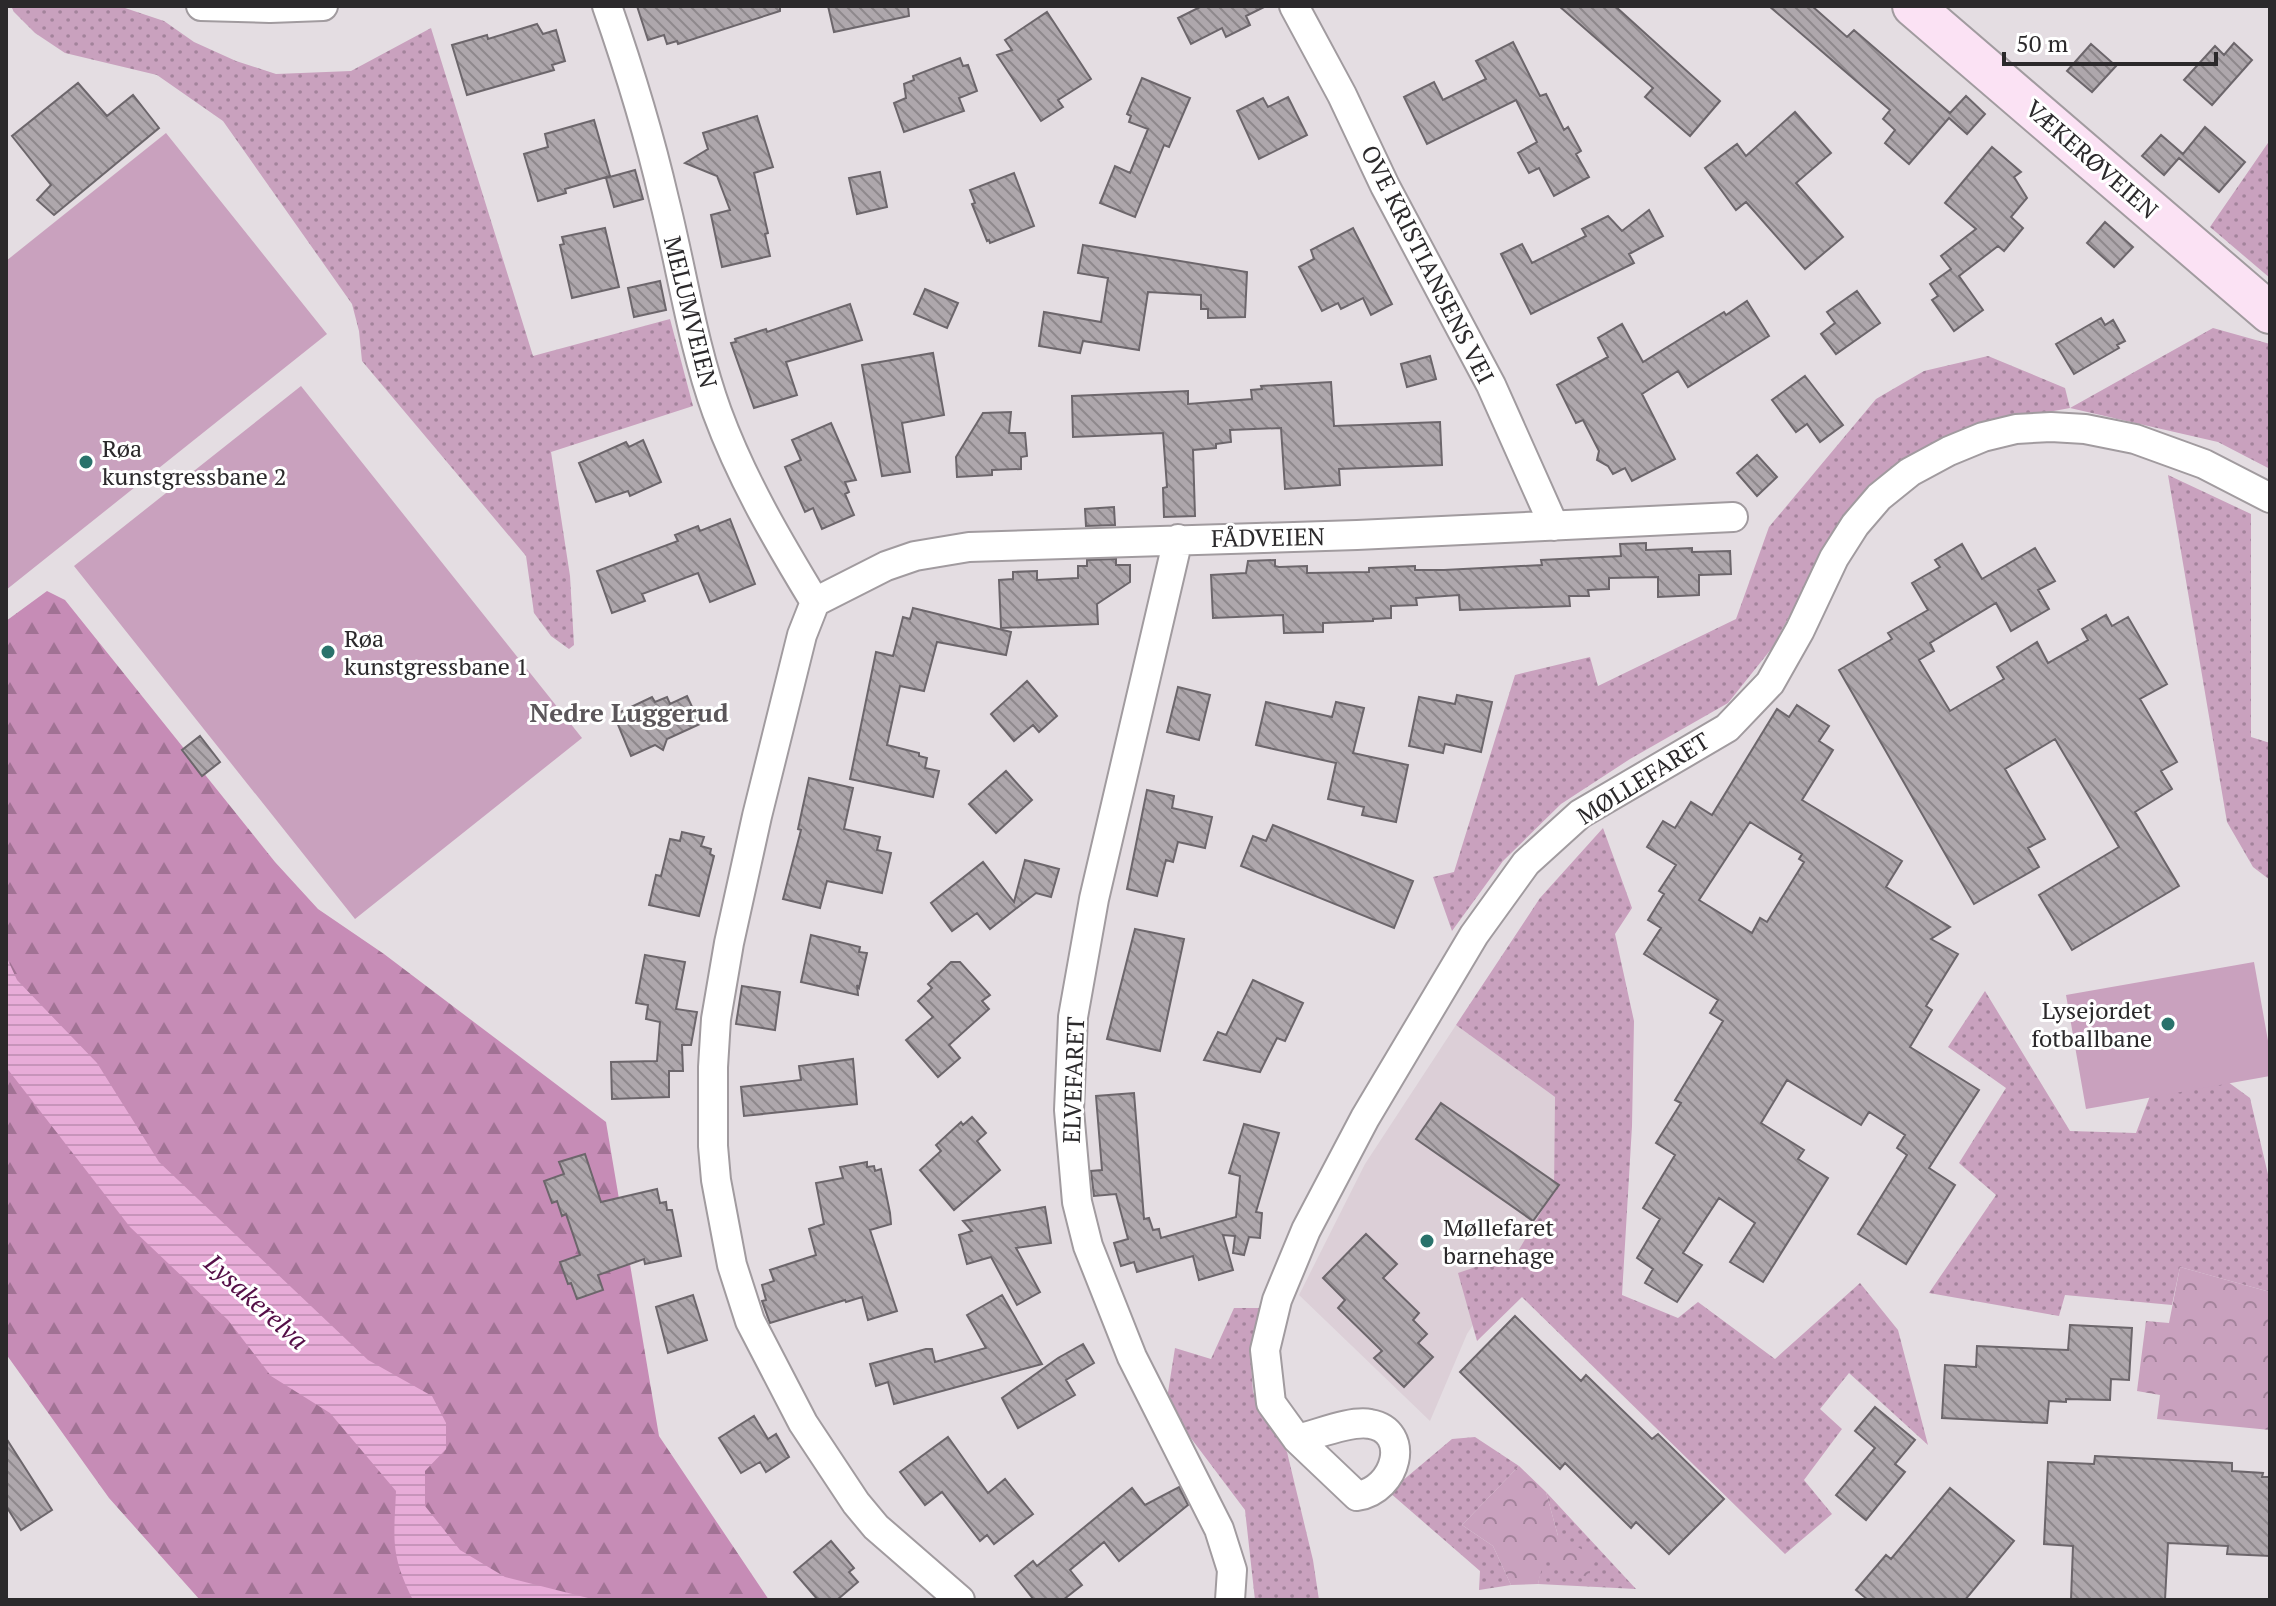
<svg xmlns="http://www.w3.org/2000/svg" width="2276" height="1606" font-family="'PT Serif',serif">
<defs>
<pattern id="grass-dots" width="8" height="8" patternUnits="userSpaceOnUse" patternTransform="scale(2)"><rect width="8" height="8" fill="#c9a1be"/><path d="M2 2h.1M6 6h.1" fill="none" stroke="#a3839b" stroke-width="1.8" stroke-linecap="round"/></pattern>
<pattern id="forest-firs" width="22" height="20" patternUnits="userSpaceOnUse" patternTransform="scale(2)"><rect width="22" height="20" fill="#c68cb6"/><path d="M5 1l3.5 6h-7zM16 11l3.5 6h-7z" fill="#a17294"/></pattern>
<pattern id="park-crowns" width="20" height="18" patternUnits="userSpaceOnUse" patternTransform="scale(2)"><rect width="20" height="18" fill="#c9a1be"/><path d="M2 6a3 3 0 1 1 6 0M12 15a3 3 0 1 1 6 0" fill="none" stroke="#a3839b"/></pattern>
<pattern id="water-rules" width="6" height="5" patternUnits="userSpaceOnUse" patternTransform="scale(2)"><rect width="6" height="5" fill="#e8acd8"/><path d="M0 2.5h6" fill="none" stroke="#c794ba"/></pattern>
<pattern id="building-back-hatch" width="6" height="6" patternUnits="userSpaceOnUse" patternTransform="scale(2)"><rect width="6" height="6" fill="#aea7ac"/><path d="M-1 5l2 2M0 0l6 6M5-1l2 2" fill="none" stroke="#8e888c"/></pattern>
</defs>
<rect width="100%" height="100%" fill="#e4dde2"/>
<path fill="#dccfd7" d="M1456 1025 1555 1097 1564 1187 1467 1334 1430 1421 1299 1295 1365 1164Z"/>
<path fill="url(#grass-dots)" d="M11 6H119L164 21 194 42 236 61 276 74 351 71 431 28 533 356 670 319 693 406 551 452 570 576 574 645 569 649 551 636 534 613 526 556 362 361 359 331 352 304 223 121 157 75 65 53 35 33 14 12Z
M2270 140V278L2210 227Z
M2213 328 2270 344V469L2218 442 2070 408 1977 425 1899 462 1841 521 1772 648 1728 703 1630 759 1561 804 1503 861 1452 931 1433 877 1454 872 1515 675 1590 657 1598 686 1736 619 1769 527 1876 399 1924 371 1988 356 2065 388 2070 408Z
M2168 475 2251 514V737L2270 743V880L2253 867 2227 822Z
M1603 828 1632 908 1615 934 1634 1021 1632 1126 1622 1295 1678 1318 1698 1302 1775 1359 1860 1283 1898 1330 1928 1445 1849 1373 1820 1409 1842 1429 1804 1480 1832 1514 1785 1554 1522 1297 1477 1341 1458 1273 1517 1253 1554 1190 1555 1097 1456 1025 1540 898Z
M1985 991 2070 1131 2136 1133 2150 1096 2228 1082 2250 1098 2270 1183V1292L2180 1267 2172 1305 2065 1295 2059 1316 1929 1293 1996 1195 1959 1163 2006 1088 1948 1047Z
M1234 1308H1264L1250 1348 1253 1392 1287 1452 1313 1560 1319 1600H1255L1245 1510 1166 1405 1175 1348 1211 1359Z
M1475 1437 1519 1466 1462 1525 1493 1546 1511 1585 1479 1590 1480 1571 1389 1492 1452 1439Z
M1546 1492 1636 1589 1538 1584 1543 1558 1558 1536Z"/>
<path fill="url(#forest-firs)" d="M47 591 65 600 275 862 318 909 384 954 606 1122 659 1436 769 1600H200L109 1498 6 1354V621Z"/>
<path fill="url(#park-crowns)" d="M2180 1267 2270 1292V1430L2157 1419 2160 1395 2137 1391 2146 1321 2169 1323Z
M1519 1466 1546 1492 1558 1536 1597 1558 1587 1577 1544 1559 1538 1584 1511 1585 1493 1546 1462 1525Z"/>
<path fill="#c9a1be" d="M166 133 327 334 6 590V261Z
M301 386 582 738 355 919 74 566Z
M2254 962 2270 1052V1076L2086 1109 2066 995Z"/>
<path fill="url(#water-rules)" d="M6 956 17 980 97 1063 159 1162 368 1360 432 1396 446 1423V1449L425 1471V1506L460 1550 505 1577 596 1600H413C390 1554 394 1540 396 1491L330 1413 271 1376 228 1320 130 1227 6 1067Z"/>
<path fill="url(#building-back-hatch)" stroke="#6c666b" stroke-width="2" fill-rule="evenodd" d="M637 6H780V11L678 44 677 41 667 44 664 35 648 40Z
M828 6H908L909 16 834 32Z
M1202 6H1266L1246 16 1250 25 1226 37 1222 28 1191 44 1178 18Z
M1559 6H1615L1720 101 1690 136 1645 97 1653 88Z
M1769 6H1812L1847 37 1854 30 1950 113 1966 96 1985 114 1967 134 1949 118 1909 164 1885 143 1895 130 1883 119 1890 110Z
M1047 12 1091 79 1058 100 1063 107 1041 121 997 55 1012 50 1005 40Z
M537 24 543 34 556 30 565 61 552 65 554 70 467 95 452 45 487 35 488 39Z
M1513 42 1540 96 1546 94 1564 130 1568 127 1581 151 1576 154 1589 177 1554 196 1539 168 1529 173 1518 153 1537 142 1516 100 1427 144 1404 97 1434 82 1443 100 1486 79 1476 61Z
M2234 43 2252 60 2212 105 2184 80 2215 46 2224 55Z
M2091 44 2116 66 2092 92 2067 71Z
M960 58 963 66 968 65 977 91 959 98 964 111 904 132 894 103 906 98 904 84 914 80 913 76Z
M1142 78 1190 98 1169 147 1164 145 1135 217 1100 203 1115 166 1130 173 1148 129 1129 122 1131 116 1127 114Z
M78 83 107 116 133 95 159 128 54 215 37 200 51 185 12 136Z
M1288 97 1307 135 1259 159 1237 111 1263 98 1268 107Z
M1795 112 1831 153 1796 183 1843 237 1805 269 1746 202 1736 210 1705 168 1737 144 1746 156Z
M757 116 773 167 754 173 768 233 765 234 770 256 722 267 711 215 730 210 717 176 685 163 708 149 703 133Z
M594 120 610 176 565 189 566 193 538 201 524 154 548 147 545 134Z
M2205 127 2245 162 2219 192 2179 158 2164 175 2142 156 2161 135 2183 154Z
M1992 147 2021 172 2014 177 2027 198 2011 217 2023 228 2004 251 1998 246 1959 276 1983 310 1954 331 1932 300 1938 296 1930 284 1951 269 1941 256 1976 229 1945 203Z
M635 170 643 199 614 207 606 178Z
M880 172 887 207 857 214 849 178Z
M1014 173 1034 226 990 243 989 240 987 241 972 204 975 203 970 190Z
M1649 210 1663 236 1629 254 1634 263 1531 314 1501 254 1522 244 1532 263 1586 236 1582 229 1608 216 1622 231Z
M2105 222 2133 247 2114 267 2087 243Z
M605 228 619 287 572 298 560 245 564 244 562 237Z
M1353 228 1392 304 1371 315 1363 298 1341 309 1338 303 1322 311 1299 267 1314 259 1311 250Z
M1083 245 1247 272 1245 317 1208 318V309H1201V295L1148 292 1139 350 1083 341 1080 353 1039 346 1044 312 1101 322 1108 278 1078 273Z
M660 281 666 310 634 317 628 288Z
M925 289 958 303 947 328 914 314Z
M1857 291 1880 323 1836 354 1821 334 1835 323 1827 312Z
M1747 301 1769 336 1688 387 1678 371 1642 394 1675 459 1632 481 1625 468 1613 474 1608 466 1597 460 1599 451 1583 420 1576 423 1557 385 1608 357 1598 338 1622 324 1643 362 1724 312 1726 315Z
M850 304 862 340 786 362 797 395 754 408 731 343 736 342 735 339 766 329 767 332Z
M2101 318 2105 325 2113 320 2125 341 2117 345 2119 348 2074 374 2056 344Z
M933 353 944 415 902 423 910 472 882 476 862 365Z
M1430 356 1436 379 1407 387 1401 364Z
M1805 376 1843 425 1820 442 1807 424 1796 432 1772 400Z
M1331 382 1334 426 1440 422 1442 465 1339 469 1340 485 1285 489 1281 428 1230 430 1231 442 1216 444V448L1193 450 1195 516 1164 517 1163 488 1167 487 1163 433 1073 437 1072 396 1188 391V404L1252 399 1251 390 1262 389 1261 386Z
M1011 412 1009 433H1025L1027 456 1021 457V469L992 470V475L957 477 956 457 983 413Z
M831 423 856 480 845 482 849 492 845 494 854 515 822 529 813 508 805 512 785 467 801 460 792 440Z
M643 440 661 482 630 496 628 491 596 502 579 463 626 442 629 447Z
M1757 455 1777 477 1757 496 1737 473Z
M1114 507 1115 525 1086 526 1085 509Z
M730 519 755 584 710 602 698 573 642 594 645 601 612 613 597 571 678 541 675 535 698 526 700 531Z
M1646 543V550L1692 548V552L1730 551 1731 574 1699 575V595L1658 597V577L1609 578V589L1588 590 1589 596H1569L1570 606 1460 610 1459 595 1416 598 1417 605 1391 606V618L1373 619V621L1323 623V632L1284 633 1283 615 1213 618 1211 575 1246 573 1248 561 1275 560V566L1279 567 1307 566V573L1369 572V568L1415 566V570H1444L1542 565 1541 560 1621 556 1620 544Z
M1962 544 1982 579 2035 548 2055 581 2038 590 2049 609 2011 631 1996 603 1930 643 1934 651 1919 660 1950 711 2004 679 1997 667 2037 642 2048 663 2088 640 2082 629 2106 615 2112 626 2128 617 2167 684 2140 699 2177 762 2161 771 2172 789 2135 812 2179 886 2072 950 2039 895 2119 847 2055 739 2005 769 2045 839 2028 848 2039 867 1974 904 1839 670 1892 639 1888 633 1928 610 1912 583 1940 567 1935 560Z
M1116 559V565H1130V582L1097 604 1098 624 1001 628 999 580 1013 579V572L1037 571V580L1078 578V566H1087V560Z
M913 608 1011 632 1006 655 937 642 924 691 900 686 887 745 919 753V756L927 758 925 768 939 771 933 797 850 779 876 652 893 656 903 617 910 619Z
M1027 681 1057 716 1039 732 1033 725 1014 741 991 714Z
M1178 687 1210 695 1199 740 1167 732Z
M1457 695 1492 702 1481 752 1445 744 1443 753 1409 746 1419 697 1455 704Z
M687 696 700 724 667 739 663 750 655 745 631 756 614 715 652 697 655 702 667 697 670 704Z
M1266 702 1332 717 1336 702 1364 708 1353 753 1408 765 1396 822 1362 815 1364 807 1328 799 1336 763 1256 745Z
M1797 705 1829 726 1819 741 1833 750 1802 800 1902 861 1886 887 1950 927 1931 939 1958 954 1926 1006 1932 1010 1910 1047 1979 1090 1929 1168 1955 1185 1906 1264 1858 1234 1907 1155 1897 1148 1905 1135 1869 1112 1861 1125 1787 1080 1761 1123 1804 1150 1798 1159 1828 1178 1763 1282 1730 1262 1755 1223 1719 1198 1683 1253 1702 1265 1677 1302 1645 1283 1653 1269 1637 1258 1660 1219 1643 1208 1675 1155 1656 1143 1681 1103 1675 1100 1723 1021 1710 1013 1718 1000 1644 954 1661 928 1648 920 1664 894 1659 891 1676 865 1647 847 1663 821 1675 828 1691 802 1712 815 1777 709 1789 717ZM1750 822 1802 854 1799 859 1804 862 1767 922 1760 918 1752 933 1699 900Z
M200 736 220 762 202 776 182 750Z
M1006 771 1032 800 996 833 969 804Z
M809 778 853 788 844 829 880 837 877 850 891 853 882 893 827 881 820 908 783 899 801 830 798 829Z
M1147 790 1174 796 1172 808 1212 817 1205 848 1178 842 1173 862 1166 860 1157 896 1127 889Z
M1273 825 1413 881 1394 928 1241 866 1253 836 1266 841Z
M682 832 704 837 701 846 711 849 710 854 714 856 699 916 649 905 656 875 661 876 670 839 680 841Z
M1025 860 1059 869 1051 897 1036 893 990 929 977 913 952 931 931 903 983 862 1014 902Z
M1135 929 1184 939 1160 1051 1107 1039Z
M811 935 860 947 859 952 867 953 859 988 857 985 858 995 801 982Z
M645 955 685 962 676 1009 697 1012 691 1045H682L683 1071H669V1097L612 1099 611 1062 657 1061 660 1022 646 1019 648 1005 636 1003Z
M951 962H960L990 995 982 1001 989 1009 949 1045 960 1058 938 1077 906 1040 933 1017 918 1001 932 988 928 984Z
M1253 980 1303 1003 1285 1041 1277 1038 1260 1072 1204 1060 1218 1032 1226 1035Z
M742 986 780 992 775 1030 736 1024Z
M853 1059 857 1104 744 1116 741 1087 801 1080 799 1066Z
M1134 1093 1144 1219 1149 1218 1153 1230 1159 1229 1161 1238 1236 1217 1240 1176 1229 1173 1244 1124 1279 1133 1256 1212 1262 1213 1260 1238 1249 1237 1244 1255 1233 1253 1235 1236 1223 1235 1233 1270 1199 1280 1193 1256 1137 1272 1134 1262 1121 1266 1114 1243 1128 1239 1116 1194 1094 1196 1091 1171 1102 1170 1096 1096Z
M1441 1103 1559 1185 1533 1221 1416 1139Z
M972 1117 986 1133 977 1141 1000 1170 954 1210 920 1170 941 1151 936 1145 961 1122 963 1125Z
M585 1154 601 1202 657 1189 660 1203 666 1202 667 1210H672L681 1256 645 1264 644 1259 598 1275 603 1290 577 1299 571 1283 568 1284 560 1262 580 1255 566 1214 562 1216 557 1201 552 1203 544 1181 564 1174 559 1162Z
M867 1162V1167L874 1166 875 1171 881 1169 890 1213 891 1224 870 1230 897 1311 868 1320 862 1297 846 1302 845 1300 770 1323 762 1301 766 1300 762 1285 774 1281 770 1270 816 1255 809 1229 824 1224 816 1183 843 1178 840 1167Z
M1045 1207 1051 1243 1016 1248 1040 1292 1017 1305 991 1257 967 1264 959 1235 972 1231 963 1221Z
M1366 1234 1397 1264 1383 1278 1419 1313 1413 1320 1427 1334 1418 1343 1433 1357 1404 1387 1374 1358 1382 1351 1338 1308 1345 1300 1323 1278Z
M693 1295 707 1340 668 1353 656 1307Z
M1002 1295 1042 1364 894 1404 888 1382 876 1386 870 1364 926 1349H932L935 1362 986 1348 967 1315Z
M1515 1316 1581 1381 1586 1375 1652 1439 1658 1434 1724 1499 1669 1554 1636 1522 1631 1528 1565 1463 1560 1469 1460 1372Z
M2070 1325 2132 1328 2129 1380 2111 1379 2110 1400 2066 1399V1402L2049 1401 2047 1423 1942 1418 1945 1365 1976 1367 1977 1346 2068 1350Z
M1083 1344 1094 1363 1066 1380 1075 1395 1018 1428 1002 1398 1058 1358Z
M1875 1407 1915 1440 1895 1464 1905 1472 1866 1520 1836 1495 1875 1448 1855 1431Z
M754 1416 768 1439 776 1434 789 1457 766 1472 760 1462 741 1473 719 1438Z
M948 1437 988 1493 1005 1479 1033 1514 994 1544 987 1535 980 1541 942 1492 925 1505 900 1472Z
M6 1438 52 1510 21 1530 6 1506Z
M2095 1456 2232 1463V1471L2263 1473 2262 1477H2270V1556L2227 1554 2228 1546 2168 1543 2165 1600H2071L2073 1546 2044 1544 2048 1462 2094 1464Z
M1179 1487 1188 1505 1119 1561 1104 1542 1070 1570 1082 1585 1063 1600H1034L1015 1576 1033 1561 1037 1566 1132 1488 1145 1505Z
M1950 1488 2014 1541 1965 1600H1868L1856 1590 1886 1555 1891 1559Z
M831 1541 854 1568 849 1572 858 1582 837 1600H818L794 1572Z"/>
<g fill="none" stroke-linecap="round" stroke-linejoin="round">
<defs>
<path id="minor" d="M201 6 270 8 323 6
M607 6C629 69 649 134 664 199 682 270 692 343 717 412 742 480 778 541 815 602
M1294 6 1342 95 1385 186 1491 385 1554 526
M1178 539 1094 899 1073 1017 1069 1110 1077 1202 1088 1246 1132 1357 1219 1529 1232 1570 1230 1600
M815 602 802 635 757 816 729 943 716 1019 713 1067V1146L716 1180 732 1265 750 1321 803 1423 856 1503 876 1527 960 1600
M815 602 886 566 915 556 969 547 1357 535 1733 517
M1297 1439C1316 1435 1351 1420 1370 1424 1412 1431 1397 1490 1357 1496L1297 1439 1271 1403 1265 1350 1277 1300 1306 1230 1365 1118 1474 935 1526 863 1580 814 1727 728 1770 683 1800 630 1834 558 1855 525 1879 497 1910 472 1949 451 1983 437 2016 429 2051 427 2085 429 2135 439 2204 464 2270 498"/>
<path id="secondary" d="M1913 6 2270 313"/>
</defs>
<use href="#minor" stroke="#a19b9f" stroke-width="32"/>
<use href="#secondary" stroke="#a19b9f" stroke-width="44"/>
<use href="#minor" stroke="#fff" stroke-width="28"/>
<use href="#secondary" stroke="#fbe2f4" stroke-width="40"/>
</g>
<g fill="#29726b" stroke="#fff" stroke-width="3">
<circle cx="86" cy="462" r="8"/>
<circle cx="328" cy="652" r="8"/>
<circle cx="2168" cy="1024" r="8"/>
<circle cx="1427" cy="1241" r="8"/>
</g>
<g text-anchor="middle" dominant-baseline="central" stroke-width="6" stroke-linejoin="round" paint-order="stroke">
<g font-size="24" fill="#2b292b" stroke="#fff">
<text transform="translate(2092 159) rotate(41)">VÆKERØVEIEN</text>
<text transform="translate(1428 264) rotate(63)">OVE KRISTIANSENS VEI</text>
<text transform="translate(691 312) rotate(76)">MELUMVEIEN</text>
<text transform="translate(1268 537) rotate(-1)">FÅDVEIEN</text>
<text transform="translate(1643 778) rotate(-32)">MØLLEFARET</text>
<text transform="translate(1073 1080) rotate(-88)">ELVEFARET</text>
</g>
<g font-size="24" fill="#2b292b" stroke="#fff" text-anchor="start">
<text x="102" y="448">Røa<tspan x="102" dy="28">kunstgressbane 2</tspan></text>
<text x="344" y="638">Røa<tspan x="344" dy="28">kunstgressbane 1</tspan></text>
<text x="2152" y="1010" text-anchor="end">Lysejordet<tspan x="2152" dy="28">fotballbane</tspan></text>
<text x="1443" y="1227">Møllefaret<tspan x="1443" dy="28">barnehage</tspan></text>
</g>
<g font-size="26" font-weight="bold" fill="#5b565a" stroke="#fff">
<text x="629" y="712">Nedre Luggerud</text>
</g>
<g font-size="26" font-style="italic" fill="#540f47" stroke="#fff">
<text transform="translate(257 1301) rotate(42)">Lysakerelva</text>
</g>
</g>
<rect width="2276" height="1606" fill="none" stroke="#2b292b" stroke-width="16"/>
<path d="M2004 52v12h212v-12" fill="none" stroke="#2b292b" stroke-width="4"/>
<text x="2016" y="52" font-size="24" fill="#2b292b" stroke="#ffffff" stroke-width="6" paint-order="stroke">50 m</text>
</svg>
